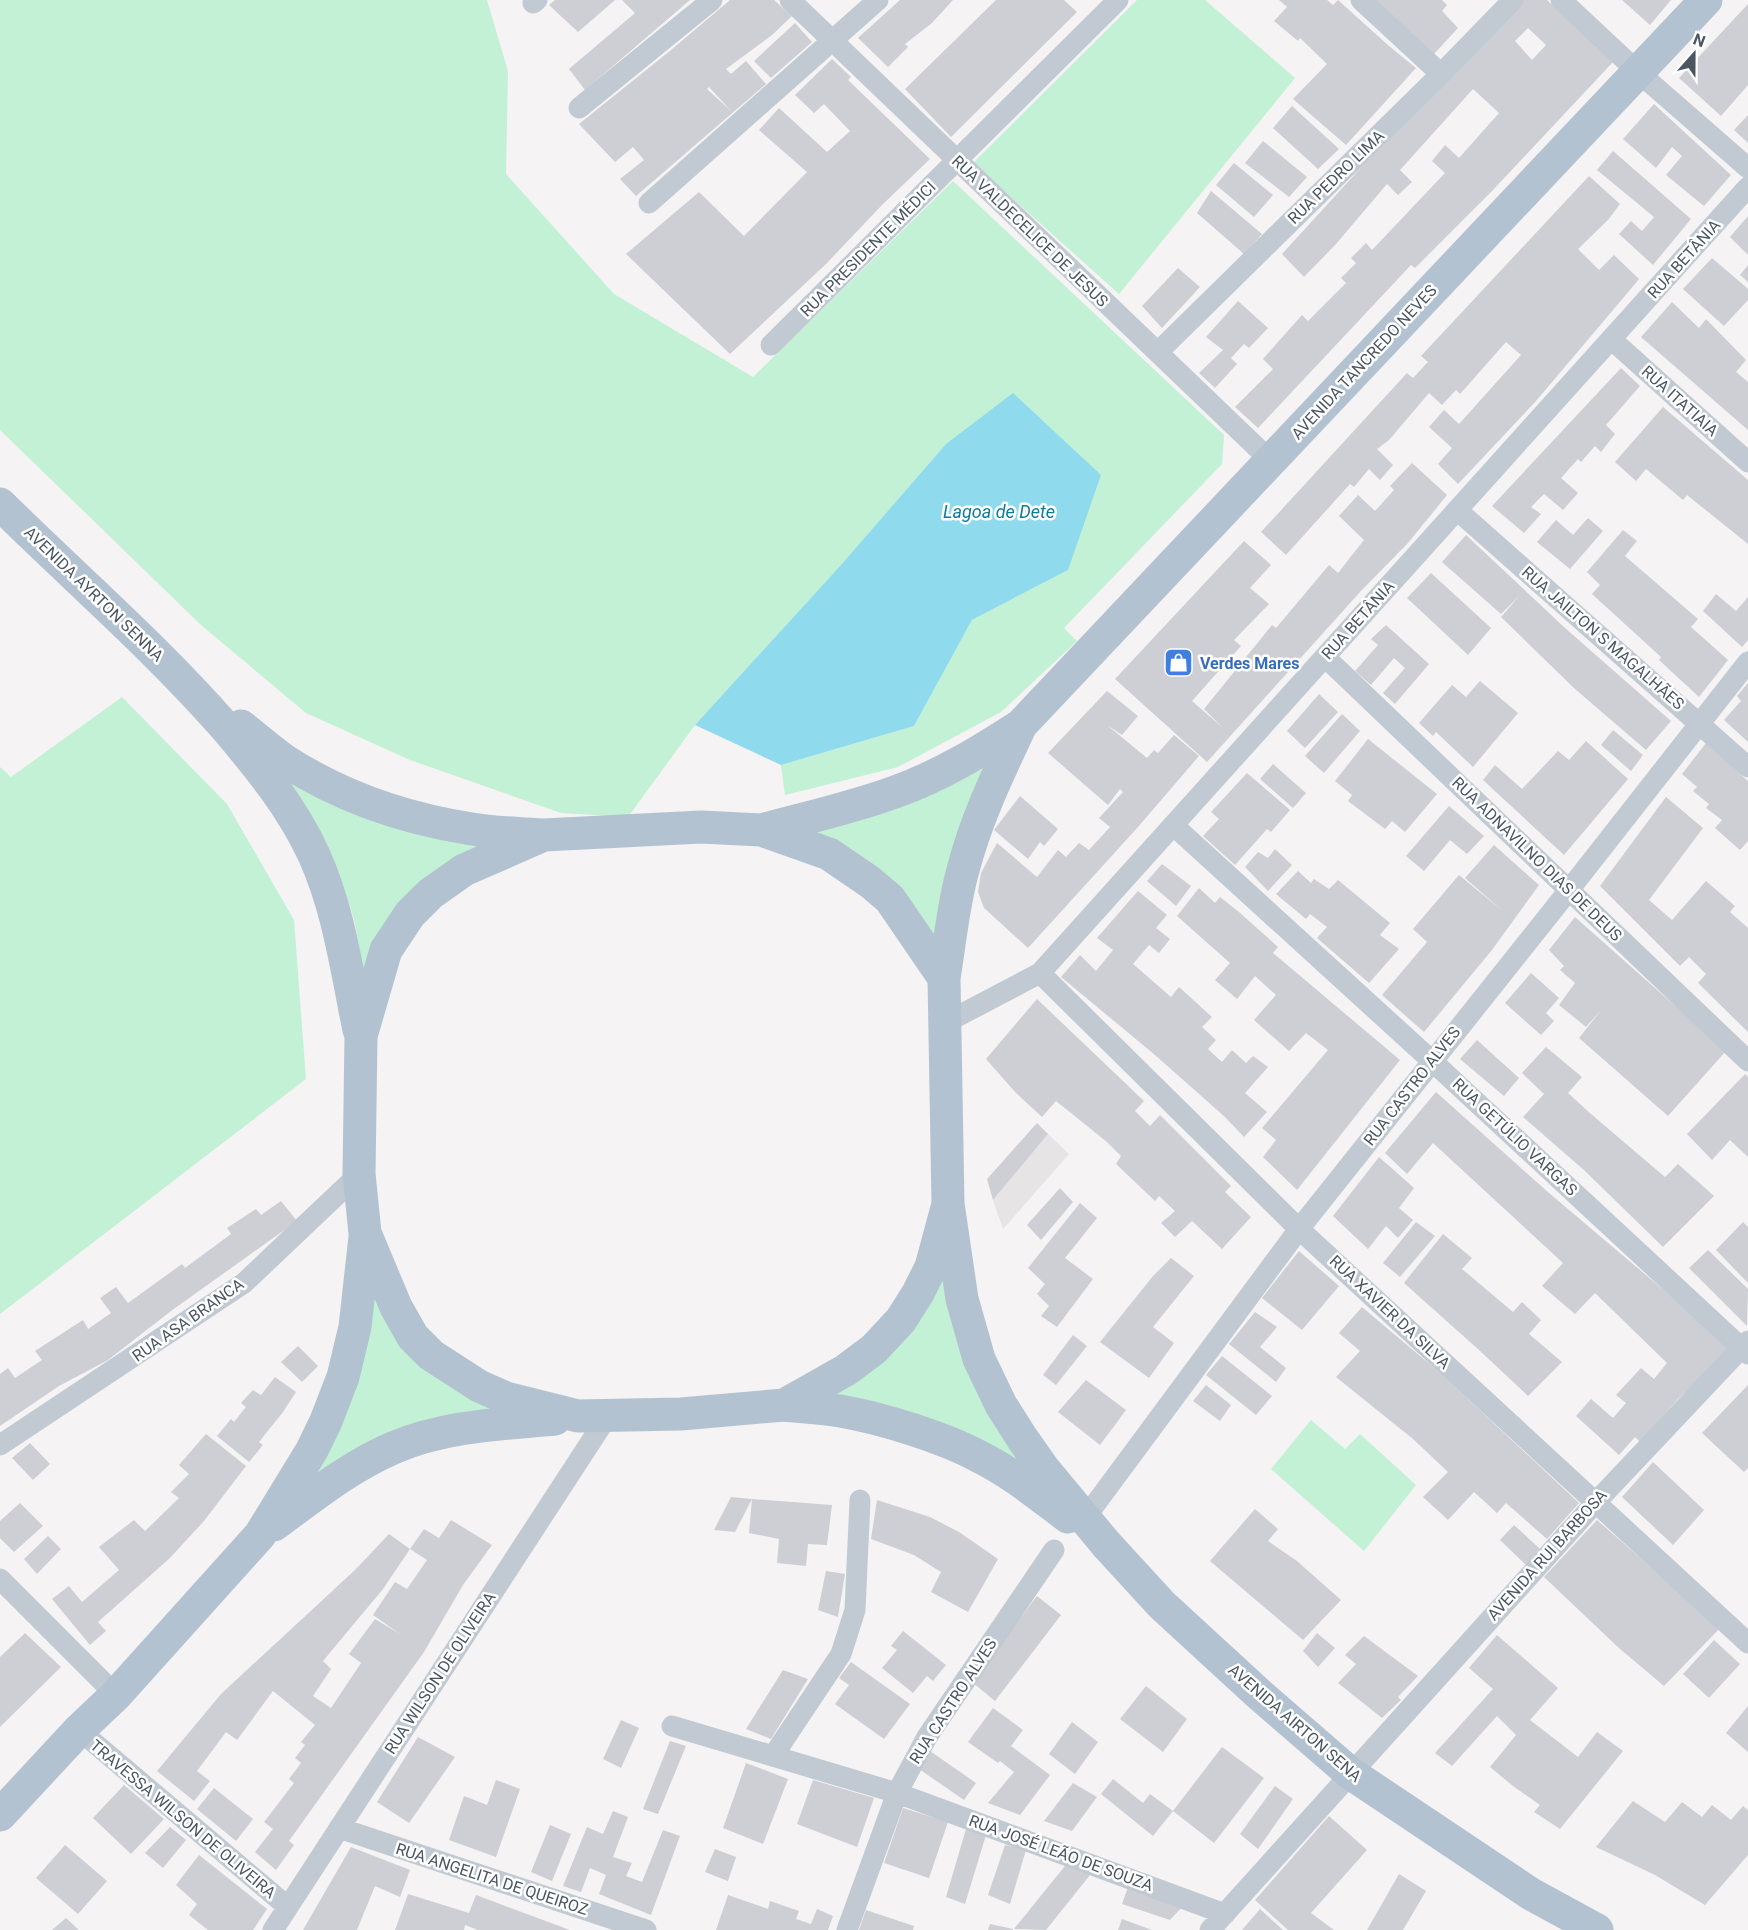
<svg xmlns="http://www.w3.org/2000/svg" width="1748" height="1930" font-family="Roboto,sans-serif">
<rect width="100%" height="100%" fill="#f5f3f3"/>
<path fill="#e6e4e5" d="M1048 1134 1069 1154 1003 1229 993 1200Z"/>
<path fill="#c3f1d5" d="M0 0H487L508 71 506 174 614 294 753 377 953 181 1224 435 1222 464 1064 628 1077 641 1001 712 898 767 785 795 781 765 914 726 972 620 1068 570 946 444 840 566 695 725 628 817 561 813 410 760 306 713 201 625 0 430Z
M1137 0H1205L1295 78 1119 294 973 163Z
M122 697 227 804 294 920 306 1079 0 1314V767L11 777Z
M990 758 936 942 802 832Z
M293 781 490 843 365 976 354 919 345 892 285 783Z
M942 1272 1036 1480 821 1397Z
M375 1287 501 1409 300 1493Z
M1311 1420 1345 1449 1360 1434 1416 1485 1364 1551 1271 1469Z"/>
<path fill="#90daee" d="M1013 393 1101 475 1068 570 972 620 914 726 781 765 695 725 840 566 946 444Z"/>
<path fill="#cdcfd5" fill-rule="evenodd" d="M555 0H615L578 32 549 5Z
M622 0H690L585 90 569 69 635 13Z
M730 0H774L792 16 772 35 726 69 731 74 746 61 766 84 636 196 620 179 644 160 633 147 615 162 579 124 671 50ZM709 87 731 111 707 89Z
M900 0H953L932 23 905 44 908 47 888 67 858 38Z
M996 0H1064L1077 12 951 137 905 89Z
M1279 0H1327L1333 5 1338 0 1389 46 1416 68 1346 145 1293 99 1327 64 1300 38 1298 41 1274 21 1287 7Z
M1375 0H1442L1447 5 1442 11 1458 28 1434 54Z
M1523 0H1547L1613 62 1493 190 1415 268 1411 265 1258 428 1235 407 1273 369 1263 359 1302 315 1308 321 1346 283 1341 278 1356 263 1351 258 1366 243 1372 250 1445 173 1432 161 1445 145 1459 158 1499 113 1473 89 1400 170 1412 182 1398 195 1387 184 1336 244 1304 277 1282 254 1378 149ZM1528 28 1546 45 1532 60 1515 41Z
M1622 0H1671L1650 25Z
M1748 4V85L1721 116 1679 78Z
M795 23 812 42 771 78 754 61Z
M832 59 851 77 848 80 930 159 882 205 826 264 730 354 626 254 699 192 744 236 807 172 759 130 779 108 827 152 850 131 824 104 814 113 795 95Z
M1654 104 1731 175 1704 206 1666 175 1682 156 1672 147 1656 168 1623 139Z
M1292 106 1339 149 1318 169 1273 128Z
M1748 115V143L1734 130Z
M1263 141 1307 177 1289 197 1245 163Z
M1613 151 1691 219 1653 265 1619 234 1631 221 1642 231 1654 217 1597 170Z
M1234 163 1273 195 1254 217 1216 185Z
M1589 176 1620 204 1608 220 1578 249 1599 270 1614 255 1639 279 1624 297 1536 401 1458 484 1438 464 1452 448 1429 427 1444 410 1459 424 1521 355 1506 342 1460 394 1456 390 1442 405 1429 393 1389 440 1377 449 1393 465 1380 480 1369 469 1354 487 1350 484 1286 555 1261 532 1407 373 1413 378 1428 362 1421 356Z
M1211 191 1262 234 1244 254 1197 213Z
M1748 216V255L1730 237Z
M1712 258 1748 289V300L1724 326 1683 289Z
M1748 265V282L1740 275Z
M1178 268 1200 287 1162 328 1142 306Z
M1238 301 1268 328 1249 348 1244 344 1231 358 1237 364 1215 388 1199 373 1223 350 1206 337Z
M1672 302 1699 328 1706 319 1746 360 1736 372 1748 382V430L1641 337Z
M1621 368 1640 386 1606 425 1615 434 1601 452 1595 446 1581 462 1578 459 1561 478 1578 493 1563 510 1544 494 1531 507 1541 514 1524 533 1492 506Z
M1663 407 1748 480V544L1687 495 1683 500 1646 469 1636 481 1615 462Z
M1412 463 1447 495 1408 543 1360 592 1207 762 1115 679 1244 541 1271 565 1250 588 1269 604 1234 640 1241 646 1192 701 1223 728 1204 709 1272 625 1276 628 1329 565 1338 573 1364 540 1339 516 1358 495 1375 511 1394 490 1390 486Z
M1588 518 1603 531 1570 569 1537 542 1556 520 1573 535Z
M1623 530 1637 541 1625 556 1698 619 1691 627 1728 660 1699 697 1659 660 1661 657 1592 594 1600 585 1587 572Z
M1466 535 1565 628 1671 721 1646 750 1575 689 1501 617 1520 595 1501 614 1442 562Z
M1431 573 1491 628 1468 655 1407 598Z
M1716 594 1736 611 1748 597V640L1742 647 1703 611Z
M1386 625 1429 664 1395 704 1383 693 1405 668 1394 658 1371 685 1355 671 1378 645 1371 639Z
M1480 681 1518 713 1473 767 1436 732 1433 736 1419 723 1452 685 1466 697Z
M1748 683V742L1724 720 1741 701 1737 696Z
M1107 691 1138 716 1122 735 1107 725 1147 758 1154 750 1158 753 1174 735 1199 756 1138 827 1028 948 984 908 978 892 981 873 997 843 1037 877 1058 850 1066 857 1079 843 1089 850 1110 827 1099 818 1123 792 1120 789 1108 805 1048 753Z
M1319 694 1338 712 1305 748 1287 731Z
M1342 714 1360 731 1324 773 1305 756Z
M1613 730 1643 755 1631 771 1601 745Z
M1368 739 1437 794 1405 832 1392 821 1385 829 1348 801 1352 795 1335 781Z
M1586 741 1628 779 1564 855 1483 780 1495 765 1522 789 1558 751 1569 760Z
M1706 743 1748 781V841L1740 850 1715 828 1722 820 1706 808 1709 804 1693 791 1697 787 1682 774Z
M1273 764 1306 793 1293 808 1260 779Z
M1247 773 1290 810 1271 832 1267 829 1235 865 1203 836 1219 819 1211 812Z
M1020 796 1058 829 1044 846 1040 842 1028 859 994 830Z
M1666 797 1703 828 1649 900 1672 920 1706 881 1735 906 1730 912 1748 928V1032L1698 983 1706 974 1689 957 1680 966 1600 886Z
M1449 806 1484 836 1467 854 1450 840 1424 871 1406 856Z
M1494 845 1539 885 1492 950 1424 1032 1382 995 1427 942 1413 929 1459 875 1504 912 1465 878Z
M1275 849 1292 865 1268 891 1245 867 1258 852 1268 858Z
M1162 864 1191 886 1176 906 1147 881Z
M1298 871 1311 883 1314 879 1329 889 1338 880 1390 923 1380 935 1399 949 1369 983 1317 938 1327 927 1310 914 1306 919 1276 894Z
M1199 888 1215 903 1220 897 1239 912 1278 947 1273 953 1400 1060 1297 1190 1263 1157 1276 1140 1262 1128 1328 1050 1306 1033 1289 1051 1254 1020 1276 995 1255 976 1237 999 1215 980 1230 963 1177 916Z
M1138 891 1167 915 1156 928 1170 939 1159 953 1149 945 1133 964 1171 997 1179 987 1212 1017 1202 1027 1216 1040 1208 1049 1222 1062 1232 1050 1246 1063 1253 1056 1268 1067 1245 1093 1267 1112 1244 1137 1225 1117 1155 1055 1061 977 1080 955 1096 971 1113 950 1097 938Z
M1575 917 1726 1051 1668 1116 1579 1038 1602 1009 1586 1027 1559 1005 1575 983 1560 970 1564 966 1549 950Z
M1531 973 1559 998 1546 1013 1554 1021 1541 1035 1505 1003Z
M1037 999 1144 1101 1135 1111 1150 1126 1160 1115 1231 1186 1225 1192 1251 1217 1222 1249 1192 1221 1175 1237 1161 1223 1175 1211 1159 1196 1155 1201 1116 1164 1121 1156 1107 1142 1056 1101 1042 1117 1016 1093 986 1059Z
M1477 1040 1519 1078 1504 1096 1460 1059Z
M1546 1047 1582 1077 1568 1093 1591 1114 1665 1177 1678 1164 1714 1196 1663 1247 1585 1171 1523 1117 1544 1094 1522 1073Z
M1745 1074 1748 1077V1157L1730 1140 1712 1160 1687 1134Z
M1436 1092 1549 1193 1666 1292 1730 1350 1678 1399 1640 1442 1635 1437 1619 1455 1576 1416 1591 1399 1613 1418 1626 1403 1616 1395 1641 1368 1654 1379 1667 1363 1595 1293 1575 1314 1542 1286 1563 1263 1433 1143 1407 1174 1385 1153Z
M1037 1123 1048 1134 993 1200 987 1179Z
M1379 1157 1414 1188 1399 1208 1413 1220 1398 1238 1386 1226 1368 1249 1333 1216Z
M1060 1188 1073 1202 1041 1240 1027 1225Z
M281 1201 297 1221 171 1311 108 1360 59 1386 0 1426V1374L8 1368 15 1378 42 1360 35 1351 83 1320 88 1329 111 1313 100 1298 116 1287 128 1303 182 1264 185 1268 231 1234 227 1228 256 1209 261 1215Z
M1080 1203 1097 1218 1065 1258 1093 1279 1057 1327 1041 1316 1049 1306 1037 1294 1045 1284 1028 1268Z
M1416 1222 1435 1236 1400 1277 1383 1263Z
M1743 1222 1748 1227V1283L1716 1250Z
M1443 1234 1472 1258 1462 1269 1513 1312 1522 1302 1541 1320 1529 1334 1562 1362 1528 1396 1479 1350 1404 1283Z
M1708 1250 1748 1289 1747 1326 1689 1268Z
M1299 1251 1339 1286 1302 1330 1262 1298Z
M1171 1258 1194 1276 1153 1327 1174 1343 1149 1378 1100 1342 1153 1276Z
M1362 1307 1439 1372 1579 1503 1547 1539 1506 1503 1497 1513 1474 1492 1448 1520 1423 1497 1448 1472 1413 1439 1336 1377 1360 1351 1339 1333Z
M1255 1312 1277 1327 1260 1347 1286 1368 1276 1382 1229 1344Z
M1073 1335 1087 1346 1056 1385 1043 1375Z
M298 1346 318 1366 302 1382 281 1362Z
M1222 1356 1272 1396 1256 1415 1206 1375Z
M275 1377 296 1392 283 1412 259 1442 263 1445 249 1462 217 1436 231 1419 234 1422 246 1407 241 1403 253 1390 261 1395Z
M1086 1380 1126 1410 1100 1445 1058 1412Z
M1206 1385 1231 1405 1220 1421 1193 1401Z
M1748 1385V1468L1744 1472 1702 1433Z
M206 1434 246 1466 204 1521 170 1558 98 1622 106 1631 90 1645 52 1599 69 1586 82 1602 119 1570 99 1547 134 1520 145 1531 179 1498 171 1492 189 1474 179 1465Z
M30 1443 50 1464 33 1480 12 1458Z
M1653 1462 1704 1510 1673 1545 1622 1497Z
M731 1497 752 1499 735 1532 714 1530Z
M752 1499 832 1505 827 1545 808 1544 806 1566 777 1563 779 1539 749 1533Z
M877 1500 930 1517 959 1532 998 1559 968 1612 931 1592 941 1572 914 1555 871 1539Z
M20 1503 43 1526 14 1552 0 1538V1521Z
M1255 1509 1278 1529 1268 1541 1297 1561 1341 1600 1303 1640 1210 1561Z
M451 1520 492 1545 463 1585 424 1652 289 1841 294 1845 276 1870 255 1852 273 1829 264 1822 294 1783 289 1779 301 1763 295 1758 305 1745 301 1742 315 1725 273 1691 237 1740 226 1732 197 1771 210 1781 194 1801 157 1771 221 1694 356 1569 389 1534 410 1549 383 1589 323 1661 331 1669 313 1696 331 1708 361 1663 349 1654 375 1619 400 1634 373 1615 395 1582 407 1589 427 1560 410 1549 424 1529 439 1538Z
M1597 1520 1720 1628 1664 1686 1620 1649 1544 1577Z
M1514 1525 1540 1549 1526 1565 1500 1540Z
M48 1536 61 1549 37 1574 24 1559Z
M826 1571 845 1574 838 1617 818 1610Z
M1037 1596 1061 1615 995 1701 972 1682Z
M903 1631 946 1665 933 1681 927 1676 913 1693 882 1668 897 1650 891 1646Z
M25 1633 61 1667 0 1727V1657Z
M1317 1633 1335 1648 1318 1667 1303 1651Z
M1497 1635 1558 1688 1530 1720 1578 1757 1597 1732 1623 1751 1560 1829 1534 1812 1540 1805 1513 1786 1490 1767 1516 1735 1497 1716 1452 1766 1435 1753 1493 1689 1469 1668Z
M1364 1636 1418 1676 1398 1697 1401 1700 1382 1718 1338 1683 1356 1664 1345 1655Z
M1714 1640 1740 1664 1709 1698 1683 1674Z
M851 1662 910 1704 884 1739 835 1704 849 1685 839 1678Z
M783 1670 808 1679 771 1739 746 1729Z
M1146 1686 1187 1719 1163 1752 1120 1719Z
M1748 1706V1752L1726 1733Z
M993 1708 1023 1730 1011 1746 1050 1775 1020 1815 988 1803 1014 1772 1000 1761 998 1763 968 1742Z
M621 1720 639 1728 621 1768 603 1759Z
M1072 1722 1098 1742 1075 1774 1049 1754Z
M418 1737 455 1757 409 1823 377 1802Z
M670 1741 686 1746 658 1814 643 1809Z
M1222 1747 1264 1778 1214 1843 1173 1811Z
M930 1751 976 1783 964 1800 919 1769Z
M746 1763 788 1779 763 1844 723 1828Z
M1113 1779 1143 1803 1150 1794 1173 1811 1153 1836 1101 1794Z
M496 1780 520 1789 496 1857 449 1840 464 1796 487 1805Z
M813 1780 874 1798 857 1847 797 1824Z
M1073 1783 1097 1797 1072 1831 1044 1821Z
M124 1785 164 1819 131 1854 93 1818Z
M1275 1786 1293 1799 1258 1849 1240 1834Z
M214 1788 253 1819 236 1841 197 1809Z
M1633 1801 1665 1822 1682 1802 1702 1817 1712 1805 1731 1820 1743 1806 1748 1810V1855L1705 1905 1655 1875 1596 1847Z
M903 1808 948 1822 929 1878 884 1863Z
M613 1811 628 1817 613 1857 632 1863 626 1876 642 1882 663 1830 680 1836 651 1915 599 1894 606 1875 590 1868 581 1892 563 1886 587 1827 603 1834Z
M1329 1816 1367 1850 1311 1913 1334 1930H1288L1255 1900Z
M550 1825 571 1834 552 1881 531 1872Z
M170 1827 186 1840 163 1868 145 1853Z
M966 1829 986 1835 965 1904 946 1897Z
M65 1845 107 1881 78 1914 36 1878Z
M1005 1845 1026 1850 1010 1904 988 1895Z
M351 1847 410 1870 400 1897 375 1886 357 1930H303Z
M715 1849 736 1857 728 1881 705 1872Z
M199 1855 267 1909 253 1930H208L189 1915 197 1904 176 1885Z
M1069 1861 1090 1875 1046 1930 1014 1929Z
M1399 1874 1426 1891 1403 1930H1367Z
M1129 1884 1185 1904 1170 1920 1122 1904Z
M408 1894 469 1913 476 1895 570 1930H478L465 1925 464 1930H395Z
M728 1895 768 1909 770 1901 799 1911 796 1919 811 1924 817 1909 833 1916 828 1930H716Z
M1260 1909 1283 1930H1242Z
M866 1910 914 1926 913 1930H859Z
M66 1918 79 1930H52Z
M1122 1919 1152 1930H1118Z
M990 1924 1013 1929V1930H988Z"/>
<g fill="none" stroke-linecap="round" stroke-linejoin="round">
<path stroke="#c1cad2" stroke-width="21" d="M790 0 1271 461
M1361 0 1441 74
M1561 0 1638 72 1748 168
M533 3 537 0
M579 108 712 0
M649 203 878 0
M1611 339 1748 462
M771 345 1118 0
M1158 352 1441 74 1513 0
M1457 510 1748 767
M1325 657 1748 1061
M1173 825 1432 1061 1748 1354
M1040 973 1299 1229 1748 1643
M945 1023 1040 973 1748 187
M0 1445 244 1283 359 1174
M1085 1518 1299 1229 1569 890 1748 662
M0 1579 116 1695
M672 1726 897 1793 1225 1914
M79 1730 288 1907
M773 1756 841 1654 855 1610 860 1500
M339 1828 646 1930
M273 1930 607 1417
M847 1930 897 1793 927 1737 1054 1550
M1210 1930 1596 1502 1748 1341"/>
<path stroke="#b3c2d1" stroke-width="33" d="M0 504C76 579 156 648 226 728 259 767 292 807 314 855 339 910 347 972 359 1030
M241 726C255 737 269 749 284 760 341 797 406 819 472 829 495 833 518 833 541 835
M761 830C806 818 851 808 895 792 940 776 981 751 1021 725L1706 0
M944 978C950 942 953 905 963 870 976 819 999 772 1021 725
M948 1204 931 1267 918 1293 901 1320 874 1349 846 1370 784 1405 681 1414 578 1416 506 1398 479 1386 431 1355 413 1337 396 1307 365 1233 359 1174 361 1036 386 950 410 914 430 894 464 870 544 835 701 827 761 830 829 854 870 882 890 899 944 978 948 1204 962 1299 979 1359 1001 1405 1022 1438 1043 1468 1106 1544 1162 1605 1260 1695 1350 1773 1531 1894 1597 1930
M784 1405C802 1407 821 1408 840 1411 881 1418 943 1437 980 1457 1012 1473 1040 1496 1068 1517
M274 1525C312 1497 349 1467 393 1448 444 1426 501 1424 555 1419
M0 1815 79 1730 116 1695 260 1535 312 1450 326 1421 343 1377 355 1327 365 1237"/>
</g>
<defs>
<symbol id="shop-square" viewBox="-11 -11 22 22"><rect x="-9" y="-9" width="18" height="18" rx="4" fill="#3f7fe0" stroke="#fff"/><path d="M-5-2.5h2.3a2.7 3.5 0 0 1 5.4 0H5L5.5 6h-11ZM-1.5-2.5h3a1.5 2.3 0 0 0-3 0Z" fill="#fff"/></symbol>
</defs>
<g fill-rule="evenodd">
<use href="#shop-square" x="1162" y="646" width="33" height="33"/>
</g>
<g text-anchor="middle" dominant-baseline="central" stroke-width="5" stroke-linejoin="round" paint-order="stroke">
<g font-size="16" fill="#4a5661" stroke="#fff">
<text transform="translate(1336 177) rotate(-44)">RUA PEDRO LIMA</text>
<text transform="translate(1030 231) rotate(44)">RUA VALDECELICE DE JESUS</text>
<text transform="translate(868 249) rotate(-45)">RUA PRESIDENTE MÉDICI</text>
<text transform="translate(1684 259) rotate(-48)">RUA BETÂNIA</text>
<text transform="translate(1364 362) rotate(-47)">AVENIDA TANCREDO NEVES</text>
<text transform="translate(1680 401) rotate(42)">RUA ITATIAIA</text>
<text transform="translate(94 594) rotate(44)">AVENIDA AYRTON SENNA</text>
<text transform="translate(1358 620) rotate(-48)">RUA BETÂNIA</text>
<text transform="translate(1603 638) rotate(41)">RUA JAILTON S MAGALHÃES</text>
<text transform="translate(1537 859) rotate(44)">RUA ADNAVILNO DIAS DE DEUS</text>
<text transform="translate(1412 1086) rotate(-52)">RUA CASTRO ALVES</text>
<text transform="translate(1515 1137) rotate(43)">RUA GETÚLIO VARGAS</text>
<text transform="translate(1390 1312) rotate(43)">RUA XAVIER DA SILVA</text>
<text transform="translate(188 1320) rotate(-35)">RUA ASA BRANCA</text>
<text transform="translate(1547 1555) rotate(-48)">AVENIDA RUI BARBOSA</text>
<text transform="translate(440 1673) rotate(-57)">RUA WILSON DE OLIVEIRA</text>
<text transform="translate(953 1701) rotate(-57)">RUA CASTRO ALVES</text>
<text transform="translate(1295 1723) rotate(41)">AVENIDA AIRTON SENA</text>
<text transform="translate(183 1819) rotate(40)">TRAVESSA WILSON DE OLIVEIRA</text>
<text transform="translate(1061 1853) rotate(20)">RUA JOSÉ LEÃO DE SOUZA</text>
<text transform="translate(492 1879) rotate(18)">RUA ANGELITA DE QUEIROZ</text>
</g>
<g font-size="16" font-weight="bold" fill="#366cbe" stroke="#fff" text-anchor="start">
<text x="1200" y="663">Verdes Mares</text>
</g>
<g font-size="18" font-style="italic" fill="#0c7c9b" stroke="#fff">
<text x="999" y="511">Lagoa de Dete</text>
</g>
</g>
<g transform="translate(1694 54) rotate(21)" stroke="#ffffff" stroke-width="4.5" paint-order="stroke">
<path d="M0-4.5L10 22L0 15L-10 22Z" fill="#4a5661"/>
<text y="-9" font-size="16" font-weight="bold" text-anchor="middle" fill="#4a5661">N</text>
</g>
</svg>
